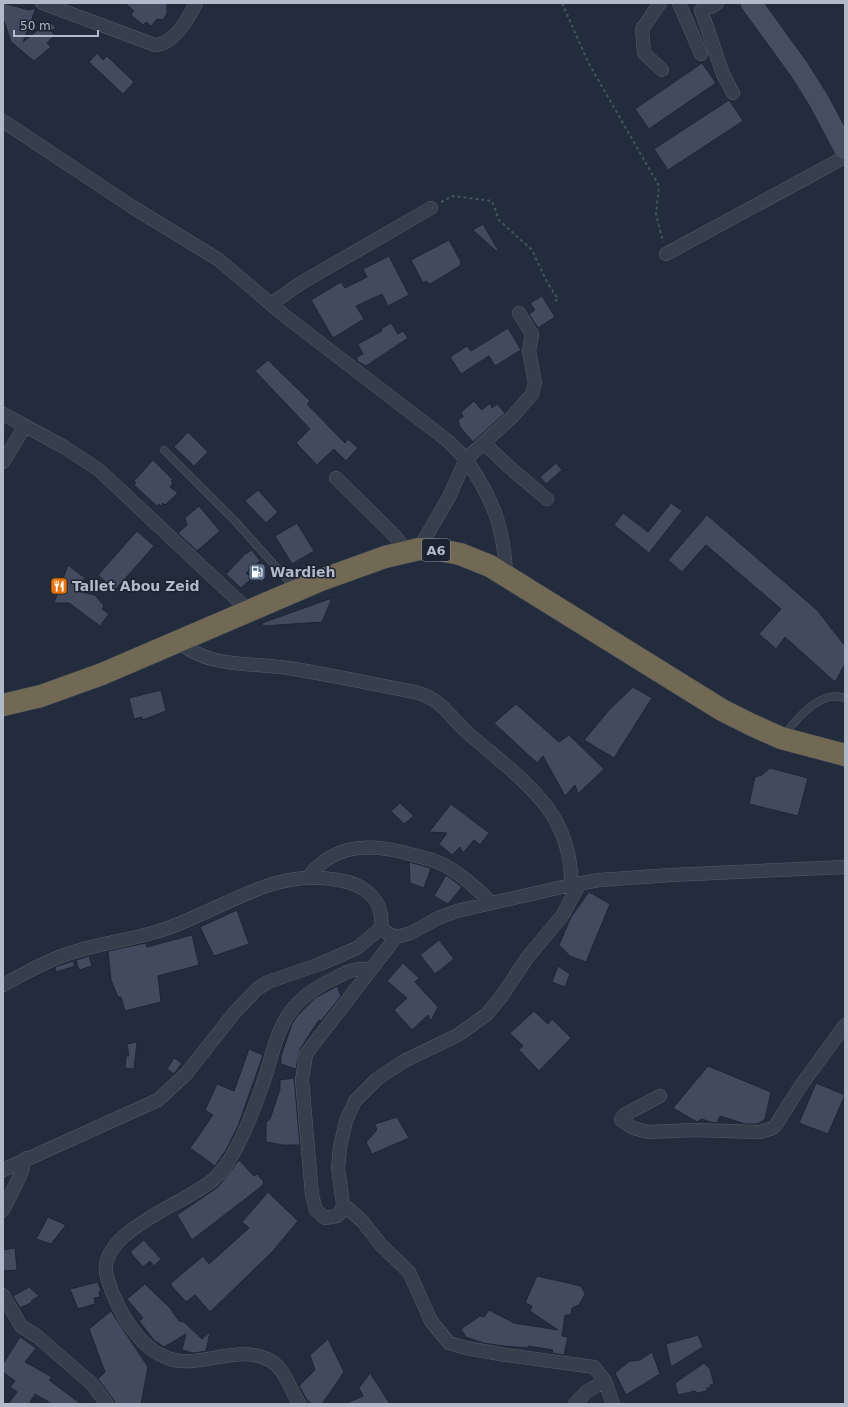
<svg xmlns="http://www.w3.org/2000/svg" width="848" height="1407" font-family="'DejaVu Sans',sans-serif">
<rect width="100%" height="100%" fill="#232c3c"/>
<path fill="#424b5e" stroke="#1e2533" d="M3 3 29 10 36 8 23 42 49 21 56 28 51 31 55 35 47 43 51 47 34 61 11 42 3 18Z
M125 3H167V14L163 20 157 19 151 26 146 22 143 25 131 15 134 11Z
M97 53 103 60 107 56 134 82 123 94 89 62Z
M702 63 716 83 649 129 635 109Z
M729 100 743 121 668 170 654 149Z
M483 224 498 250 496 251 473 230Z
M449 240 461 262 460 266 430 284 426 281 423 283 411 260Z
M389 256 409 295 388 306 382 294 356 306 364 319 333 338 311 300 341 282 345 288 367 277 363 269Z
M542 296 555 317 538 328 529 314 535 310 530 303Z
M391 323 398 334 403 331 408 338 366 366 357 361V357L363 354 358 344 382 331 381 329Z
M508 328 521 350 495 366 489 356 461 374 450 357 467 346 471 351Z
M268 360 310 401 307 404 345 443 348 439 358 448 346 461 334 449 317 465 296 443 310 429 255 371Z
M474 401 482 410 490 403 492 408 497 404 505 413 473 442 460 427 458 420 463 417 461 412Z
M188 432 208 452 194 466 174 447Z
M153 460 173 480 171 481 173 483 170 487 178 493 165 505 163 503 161 506 159 504 157 506 134 485 136 483 134 481Z
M556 463 562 470 546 484 540 477Z
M258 490 278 512 266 523 245 501Z
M671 503 682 511 649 553 614 525 623 513 648 532Z
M199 506 220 531 197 551 178 533 187 525 185 518Z
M707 515 817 610 845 646V664L835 682 785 637 776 649 759 634 781 609 706 545 682 572 668 560Z
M297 523 314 551 292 564 275 536Z
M137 531 154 546 115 590 98 575Z
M252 550 260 561 246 573 252 578 241 588 226 574 245 554Z
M68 565 85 578 77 591 95 595 104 606 102 609 109 614 100 626 69 603H54Z
M332 598 322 622 263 626 262 623Z
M633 687 652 698 614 758 584 740 610 709Z
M161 690 166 711 148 718 142 720V717L134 719 129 698Z
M516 704 559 742 569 735 604 769 578 794 575 785 565 796 543 756 537 763 494 723Z
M770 768 808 778 798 816 749 804 755 777 762 775Z
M400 803 414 816 404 824 391 811Z
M451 804 489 833 480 845 474 840 463 853 460 847 452 855 439 844 447 833 429 832Z
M409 862 431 868 424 888 410 883Z
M446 875 462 887 448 904 434 896Z
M589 892 610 904 586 962 570 956 559 945 571 917Z
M237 910 249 944 214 956 200 927Z
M192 935 199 965 158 976 161 1002 125 1011 121 997H118L111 980 108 951 146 943 147 947Z
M439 940 454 959 435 974 420 955Z
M89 956 92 966 79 970 76 960Z
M73 961 75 966 56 972 55 967Z
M403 963 419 978 415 982 438 1007 431 1021 428 1015 412 1030 394 1010 407 998 387 981Z
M558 966 570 974 565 987 552 982Z
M337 986 341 996 321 1021 319 1020 300 1049 296 1069 281 1064V1056L292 1024 297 1016 315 998Z
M534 1011 548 1024 552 1019 571 1038 539 1071 519 1050 523 1046 510 1033Z
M137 1042 134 1069 125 1068 126 1056H129L127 1044Z
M249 1049 263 1055 238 1126 226 1150 215 1166 190 1148 213 1115 205 1110 217 1084 234 1091Z
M174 1058 182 1063 174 1074 167 1069Z
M708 1066 771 1092 765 1119 758 1124H745L720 1116 717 1123 710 1122 702 1119 697 1122 673 1108Z
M294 1078 300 1145H283L266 1142V1122L270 1119 280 1089V1080Z
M816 1083 845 1095 828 1134 799 1123Z
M397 1117 409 1138 372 1154 366 1142 377 1130 375 1124Z
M239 1160 254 1176 257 1174 264 1182 262 1186 192 1240 177 1215 218 1187Z
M268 1192 298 1221 272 1252 210 1312 195 1295 186 1302 170 1284 203 1256 209 1264 249 1228 242 1222Z
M48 1217 66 1225 51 1244 36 1239Z
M144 1240 161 1259 154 1266 150 1261 143 1267 130 1252Z
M15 1248 17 1270 3 1271V1250Z
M537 1276 581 1286 585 1294 579 1305 572 1308 571 1315H565L562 1336 568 1337 564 1355 552 1353 553 1350 528 1346V1348L503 1346 483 1343 466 1337 461 1329 480 1316 484 1317 489 1310 514 1323 558 1330 530 1311 532 1306 525 1303Z
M98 1282 101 1291 99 1292 100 1297 94 1298 95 1304 78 1309 70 1289Z
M145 1284 170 1308 179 1321 184 1322 202 1339 210 1332 206 1351 194 1353 182 1350 186 1334 164 1347 154 1340 139 1321 143 1318 127 1299Z
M29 1287 39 1296 31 1301 33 1302 20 1308 13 1296Z
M111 1311 148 1367 141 1404H115L113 1399 98 1379 105 1372 89 1329Z
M698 1335 703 1347 671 1367 666 1344Z
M20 1337 36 1348 25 1362 52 1377 49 1380 81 1404H52L35 1394 29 1404H8L17 1392 10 1387 15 1381 3 1372V1364Z
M328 1339 344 1372 322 1404H312L307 1400 299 1386 315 1370 310 1355Z
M652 1352 660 1374 626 1395 615 1373 630 1361 640 1360Z
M704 1363 710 1369 714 1384 710 1385 711 1387 707 1388V1391L697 1393 695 1391 678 1395 675 1383Z
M370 1373 390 1404H345L363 1396 359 1388Z"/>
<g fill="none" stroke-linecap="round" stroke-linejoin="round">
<defs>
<path id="lane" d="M164 450 235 521 296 589
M783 736C797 719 820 689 845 698"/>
<path id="street" d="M42 3 155 45C173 45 189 18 196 3
M660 3 642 29 644 53 662 70
M679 3 701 54
M717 3 713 6 701 10 723 74 733 93
M3 121 131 206 219 260 285 316 448 441 466 459 449 497 419 549
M666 254 845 157
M271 304 301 283 431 208
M3 414 64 447 99 470 248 610
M484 443 508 466 547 499
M3 462 25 426
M336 478 394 535 407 552
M506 575C504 527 493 499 466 459L512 417 532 394 535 383 529 351 532 334 519 313
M177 641C211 669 248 662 288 668 331 675 373 684 415 692 443 699 449 717 469 734 519 778 573 810 571 885
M308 877C337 840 377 844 417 856 429 859 441 862 451 869 466 878 479 891 491 902
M396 937 306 1054 302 1080 312 1195 316 1210 325 1218 337 1216 341 1212 343 1204 338 1168 340 1147 346 1121 355 1101 377 1079 404 1061 458 1035 487 1014 501 997 527 958 562 916 580 883
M3 985C27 972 51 958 77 951 106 942 137 939 165 929 225 909 276 865 343 881 359 884 376 894 380 911 382 916 381 922 382 926 383 932 391 935 396 937L411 933 438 918 457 911 571 885 599 880 671 875 845 867
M660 1096 624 1115 621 1120 633 1128 648 1132 694 1130 760 1132 773 1128 777 1123 802 1084 845 1025
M3 1170 158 1100 186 1074 235 1012 257 989 268 982 320 964 357 948 382 927
M343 1204 363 1222 381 1245 409 1272 431 1321 449 1343 466 1348 506 1355 594 1367 605 1381 613 1404
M3 1210 20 1176 26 1158
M3 1295 21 1326 38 1337 92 1384 107 1404
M300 1404C290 1391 286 1370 271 1361 247 1347 218 1359 192 1361 147 1366 118 1314 107 1277 94 1232 188 1203 214 1179 221 1172 228 1163 233 1154 245 1133 254 1109 262 1086 271 1062 275 1032 291 1011 302 996 318 986 335 978 347 972 358 966 371 970
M575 1404 586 1392 605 1381"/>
<path id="secondary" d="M751 3 799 69 819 101 845 150"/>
<path id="highway" d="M3 705 41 696 102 674 321 580 385 557 419 549 440 550 460 554 490 566 722 710 752 725 781 738 845 755"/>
</defs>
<use href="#lane" stroke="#555c6a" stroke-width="8"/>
<use href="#street" stroke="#555c6a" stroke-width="14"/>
<use href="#secondary" stroke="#555c6a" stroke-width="20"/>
<use href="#highway" stroke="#424957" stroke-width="23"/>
<path stroke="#43565a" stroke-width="2" stroke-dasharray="3 3" stroke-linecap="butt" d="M562 3 588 62 659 186 656 214 663 242
M441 202 453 196 492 201 499 220 532 250 547 282 558 299 552 303"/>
<use href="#lane" stroke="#373e4c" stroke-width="7"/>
<use href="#street" stroke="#373e4c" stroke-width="13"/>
<use href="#secondary" stroke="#454d5f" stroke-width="19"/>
<use href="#highway" stroke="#726954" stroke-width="22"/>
</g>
<defs>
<symbol id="fuel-square" viewBox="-11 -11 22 22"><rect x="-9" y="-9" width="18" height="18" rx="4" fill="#5c6f8a" stroke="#1c2331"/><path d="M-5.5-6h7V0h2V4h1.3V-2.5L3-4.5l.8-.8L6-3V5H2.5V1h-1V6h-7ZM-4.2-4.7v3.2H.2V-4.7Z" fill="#fff"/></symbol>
<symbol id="restaurant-square" viewBox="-11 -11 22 22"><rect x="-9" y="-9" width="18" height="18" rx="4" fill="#e8710a" stroke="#1c2331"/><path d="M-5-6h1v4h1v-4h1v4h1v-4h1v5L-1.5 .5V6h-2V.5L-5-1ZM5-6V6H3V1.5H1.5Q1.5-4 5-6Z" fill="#fff"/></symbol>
</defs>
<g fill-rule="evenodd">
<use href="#fuel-square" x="247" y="562" width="20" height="20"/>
<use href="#restaurant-square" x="49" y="576" width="20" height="20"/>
</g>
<g text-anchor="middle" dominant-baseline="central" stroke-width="3" stroke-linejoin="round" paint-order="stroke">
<rect fill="#1c2331" stroke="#858c9b" stroke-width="1" x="422" y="539" width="28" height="22" rx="3"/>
<g font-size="13" font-weight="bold" fill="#b2b9c8">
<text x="436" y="550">A6</text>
</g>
<g font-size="14" font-weight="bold" fill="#b2b9c8" stroke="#1c2331" text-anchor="start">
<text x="270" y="572">Wardieh</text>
<text x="72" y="586">Tallet Abou Zeid</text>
</g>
</g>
<rect width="848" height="1407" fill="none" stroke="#b2b9c8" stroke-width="8"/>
<path d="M14 30v6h84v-6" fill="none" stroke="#b2b9c8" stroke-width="2"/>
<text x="20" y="30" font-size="12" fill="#b2b9c8" stroke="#1c2331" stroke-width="3" paint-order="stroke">50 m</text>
</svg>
